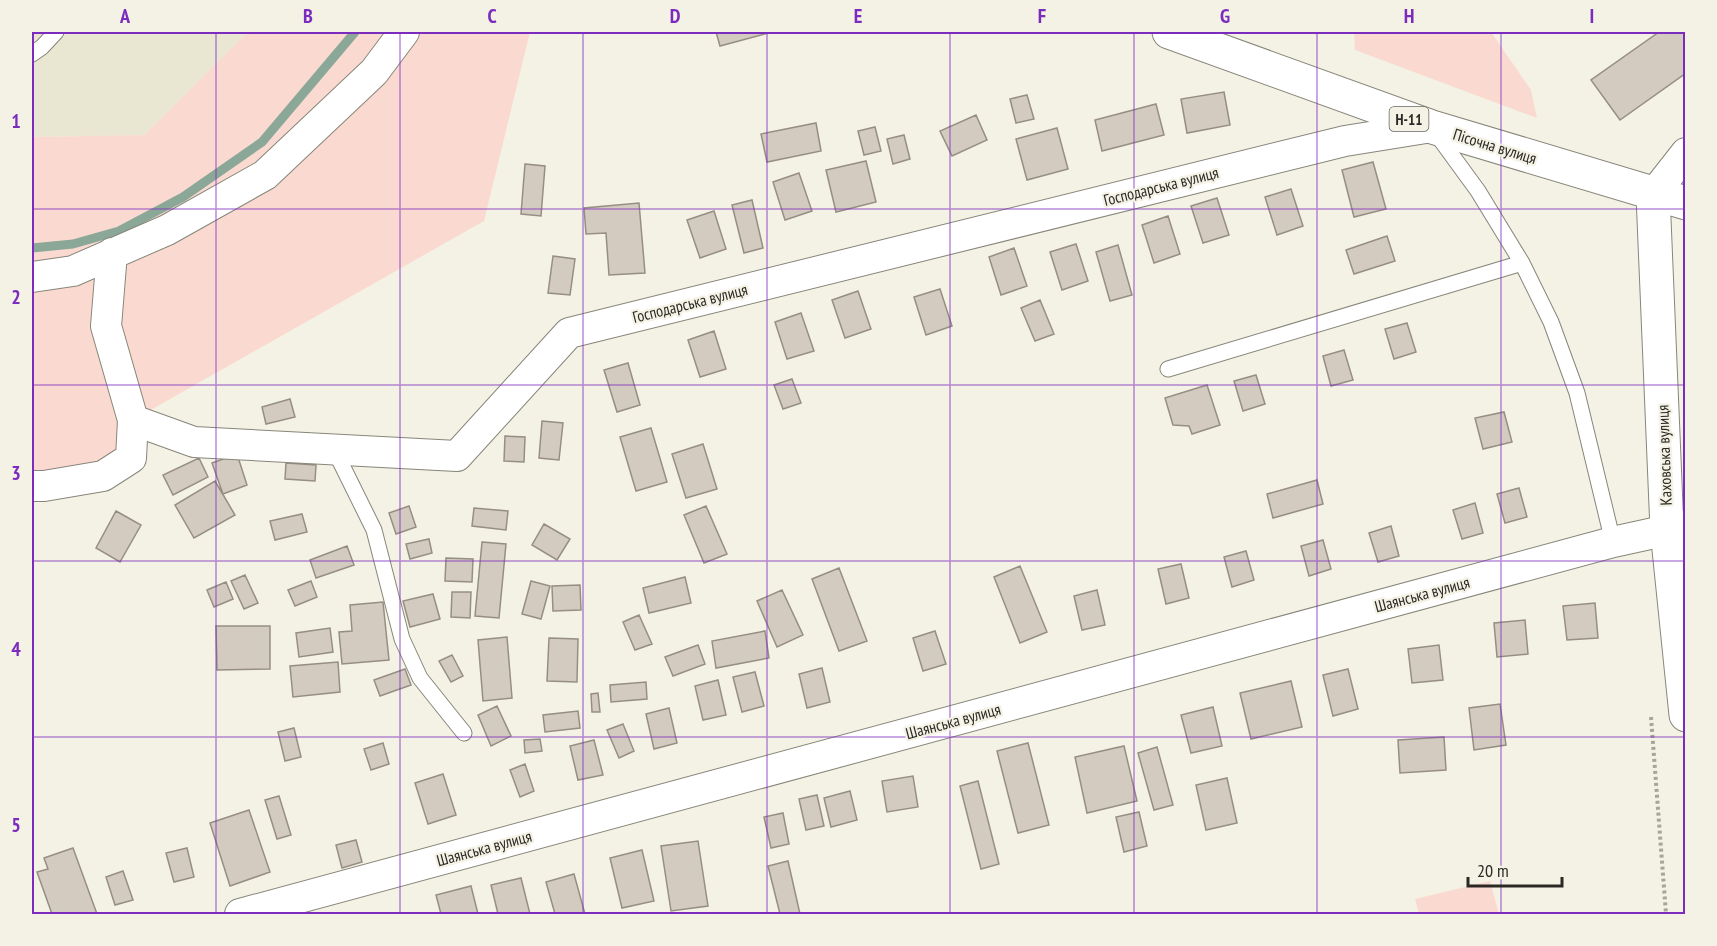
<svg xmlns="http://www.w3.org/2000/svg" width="1717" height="946" font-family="'PT Sans Narrow',sans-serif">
<rect width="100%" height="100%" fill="#f4f2e5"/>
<path fill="#e9e6d2" d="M32 32H248L144 135 32 137Z"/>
<path fill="#fadad0" d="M248 32H530L484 221 133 420 131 458 32 486V137L144 135Z
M1354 32H1491L1531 90 1537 118 1355 50Z
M1490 881 1499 914H1419L1415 899Z"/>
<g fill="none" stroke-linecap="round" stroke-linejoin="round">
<path stroke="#8aa798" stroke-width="9" d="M32 248 73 244 119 231 183 197 262 142 355 32"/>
</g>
<path fill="#d3cac0" stroke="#968e84" stroke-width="1.5" d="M716 32H772L720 46Z
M1659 32H1686V73L1620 120 1591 80Z
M1224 92 1230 125 1187 133 1181 99Z
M1027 95 1034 119 1016 123 1010 99Z
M1156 104 1164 135 1102 151 1095 120Z
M976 115 987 140 952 156 940 131Z
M816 123 821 151 767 162 761 134Z
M875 127 881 151 864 155 858 131Z
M1057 128 1068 169 1027 180 1016 139Z
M904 135 910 159 893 164 887 139Z
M866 161 876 202 836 212 826 170Z
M1373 162 1386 209 1354 217 1342 170Z
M525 164 545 166 541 216 521 214Z
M799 173 812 211 785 220 773 182Z
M1291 189 1303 226 1277 235 1265 197Z
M1217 198 1229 235 1203 243 1191 206Z
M752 200 763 248 744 253 732 205Z
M639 203 645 273 609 275 606 233 586 234 584 208Z
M714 211 726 249 700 258 687 220Z
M1168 216 1180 254 1154 263 1142 225Z
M1387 236 1395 261 1354 274 1346 250Z
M1076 244 1088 281 1062 290 1050 252Z
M1118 245 1132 295 1110 301 1096 252Z
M1014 248 1027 286 1001 295 989 257Z
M553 256 575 259 570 295 548 293Z
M940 289 952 326 926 335 914 297Z
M858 291 871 329 845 338 832 300Z
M1040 300 1054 334 1035 341 1021 308Z
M801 313 814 351 787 359 775 322Z
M1407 323 1416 352 1394 359 1385 329Z
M714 331 726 369 700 377 688 340Z
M1344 350 1353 380 1331 386 1323 356Z
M628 363 640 405 617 412 604 370Z
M1256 375 1265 404 1243 411 1234 381Z
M792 379 801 403 783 409 774 385Z
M1207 385 1220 425 1192 434 1189 426 1173 425 1165 398Z
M290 399 295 417 266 424 262 407Z
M1504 412 1512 442 1483 449 1475 418Z
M542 421 563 423 559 460 539 458Z
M651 428 667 482 636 491 620 437Z
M505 436 525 437 524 462 504 461Z
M703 444 717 489 686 498 672 454Z
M237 454 247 485 223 494 212 463Z
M199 458 208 477 173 495 163 475Z
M286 463 316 465 315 481 285 479Z
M1317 480 1323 504 1273 518 1267 494Z
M215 481 235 515 194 538 175 505Z
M1519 488 1527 517 1505 523 1497 494Z
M1475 503 1483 533 1462 539 1453 510Z
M409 506 416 527 396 534 389 513Z
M706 506 727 554 704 563 684 515Z
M474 508 508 511 506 530 472 526Z
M116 511 141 525 120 562 96 548Z
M302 514 307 532 275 540 270 521Z
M544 524 570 539 557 560 532 545Z
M1391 526 1399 556 1378 562 1369 533Z
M429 539 432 553 410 559 406 544Z
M1323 540 1331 569 1309 576 1301 546Z
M482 542 506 544 499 618 475 616Z
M347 546 354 565 316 578 310 560Z
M1246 551 1254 580 1232 587 1224 557Z
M446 558 473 559 472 582 445 581Z
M1181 564 1189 598 1166 604 1158 569Z
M1020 566 1047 632 1020 643 994 577Z
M839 568 867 641 839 651 812 579Z
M245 575 258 603 244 609 231 581Z
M685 577 691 603 649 613 643 588Z
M311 581 317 597 295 606 288 590Z
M531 581 550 586 541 619 522 614Z
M226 582 233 599 214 607 207 590Z
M580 585 581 610 553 611 552 586Z
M782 590 803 635 777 647 757 601Z
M1097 590 1105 625 1082 630 1074 596Z
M452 592H471L470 618 451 617Z
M433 594 440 619 410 627 403 601Z
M383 602 389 660 342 664 339 632 352 631 350 605Z
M1595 603 1598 638 1567 640 1563 606Z
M639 615 652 644 635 650 623 622Z
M1525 620 1528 654 1497 657 1494 623Z
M216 626H270V669L217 670Z
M330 628 333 652 299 657 296 633Z
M765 631 769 658 716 668 712 641Z
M935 631 946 664 923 671 913 638Z
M507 637 512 698 483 701 478 640Z
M549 638 578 639 577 682 547 681Z
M698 645 705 664 673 676 665 657Z
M1439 645 1443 680 1412 683 1408 649Z
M452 655 463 676 451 682 439 661Z
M338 662 340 692 293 697 290 666Z
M822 668 830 702 807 708 799 674Z
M405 669 411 685 380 696 374 680Z
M1348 669 1358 709 1333 716 1323 675Z
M755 672 764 706 742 712 733 677Z
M718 680 726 715 703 720 695 686Z
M1291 681 1302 727 1251 739 1240 693Z
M646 682 647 699 611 702 610 685Z
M598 693 600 712H592L591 694Z
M1500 704 1506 745 1474 750 1469 708Z
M497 706 511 736 491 746 478 715Z
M1213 707 1222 746 1191 753 1181 715Z
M669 708 677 743 654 749 646 714Z
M578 711 580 728 545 732 543 715Z
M623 724 634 751 619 758 607 730Z
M294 728 301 757 285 761 278 732Z
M1444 737 1446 770 1400 773 1398 740Z
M540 739 542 751 525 753 524 740Z
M594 740 603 775 578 780 570 746Z
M383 743 389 764 371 770 364 749Z
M1028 743 1049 825 1018 833 997 751Z
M1124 746 1137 801 1087 813 1075 757Z
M1157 747 1173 805 1154 810 1138 753Z
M525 764 534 791 520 797 510 770Z
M443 774 456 815 428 824 415 783Z
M913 776 918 807 887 812 882 781Z
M1227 778 1237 823 1206 830 1196 785Z
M978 781 999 864 981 869 960 786Z
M850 791 857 820 831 827 824 798Z
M817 795 824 826 806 830 799 799Z
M279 796 291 835 277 839 265 800Z
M249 810 270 872 230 886 210 823Z
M1139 812 1147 846 1124 852 1116 817Z
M783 813 789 844 771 848 764 817Z
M356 840 362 862 342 868 336 845Z
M698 841 708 906 671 911 661 846Z
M73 848 97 914H52L37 872 48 869 44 858Z
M187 848 194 877 174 882 166 853Z
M642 850 654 901 622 908 610 858Z
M788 861 800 914H780L768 866Z
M123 871 133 900 115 905 106 877Z
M574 874 585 914H555L546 882Z
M521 878 530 914H498L491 885Z
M471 886 478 914H441L436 895Z"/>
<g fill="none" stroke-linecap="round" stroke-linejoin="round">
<defs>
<path id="lane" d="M32 54 42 47 56 32
M1435 132 1478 191 1522 263 1551 322 1577 393 1613 542
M1168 369 1522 263
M334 449 374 530 402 639 420 678 464 733"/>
<path id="street" d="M1653 195 1686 153
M112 253 106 326 133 420
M32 277 73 271 167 230 265 175 374 72 404 32
M32 486H44L103 476 131 458 133 420 194 442 457 456 569 333 1345 141 1432 127
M240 914 1613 542 1686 526"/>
<path id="primary" d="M1169 32 1432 127 1686 203
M1653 195 1667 530 1686 715"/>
</defs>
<use href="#lane" stroke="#87867a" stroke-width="17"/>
<use href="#street" stroke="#87867a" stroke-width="32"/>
<use href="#primary" stroke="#87867a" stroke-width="35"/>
<path stroke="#a6a59b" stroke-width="4" stroke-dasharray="3 3" stroke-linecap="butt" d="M1651 717 1666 914"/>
<use href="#lane" stroke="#fff" stroke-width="15"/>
<use href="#street" stroke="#fff" stroke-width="30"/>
<use href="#primary" stroke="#fff" stroke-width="33"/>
</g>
<path fill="none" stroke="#7b2cbf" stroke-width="1.5" stroke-opacity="0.55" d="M216 32V914M400 32V914M583 32V914M767 32V914M950 32V914M1134 32V914M1317 32V914M1501 32V914M32 209H1686M32 385H1686M32 561H1686M32 737H1686"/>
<g text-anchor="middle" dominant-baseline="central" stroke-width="4.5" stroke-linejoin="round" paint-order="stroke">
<rect fill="#f4f2e5" stroke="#67655e" stroke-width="1.5" x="1389.5" y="107" width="39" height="24" rx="4.5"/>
<g font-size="15" font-weight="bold" fill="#2a2924">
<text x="1409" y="119">Н-11</text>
</g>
<g font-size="16" fill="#2a2924" stroke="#f4f2e5">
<text transform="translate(1495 146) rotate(17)">Пісочна вулиця</text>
<text transform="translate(1161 186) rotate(-14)">Господарська вулиця</text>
<text transform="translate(690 303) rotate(-14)">Господарська вулиця</text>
<text transform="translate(1664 455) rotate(-92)">Каховська вулиця</text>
<text transform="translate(1422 594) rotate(-15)">Шаянська вулиця</text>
<text transform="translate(953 721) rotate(-15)">Шаянська вулиця</text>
<text transform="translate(484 848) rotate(-15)">Шаянська вулиця</text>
</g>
</g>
<rect width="1717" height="946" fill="none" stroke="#f4f2e5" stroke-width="66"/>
<path d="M1468 877v9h94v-9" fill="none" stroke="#2a2924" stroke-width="3"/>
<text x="1477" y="877" font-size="18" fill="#2a2924" stroke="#f4f2e5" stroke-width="4.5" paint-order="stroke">20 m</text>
<rect x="33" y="33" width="1651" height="880" fill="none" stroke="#7b2cbf" stroke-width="2"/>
<g font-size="20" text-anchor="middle" font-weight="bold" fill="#7b2cbf">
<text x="125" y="23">A</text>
<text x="308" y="23">B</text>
<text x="492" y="23">C</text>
<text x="675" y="23">D</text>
<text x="858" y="23">E</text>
<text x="1042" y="23">F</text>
<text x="1225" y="23">G</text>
<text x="1409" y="23">H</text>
<text x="1592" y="23">I</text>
<text x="16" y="128">1</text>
<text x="16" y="304">2</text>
<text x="16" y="480">3</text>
<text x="16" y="656">4</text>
<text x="16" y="832">5</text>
</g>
</svg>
